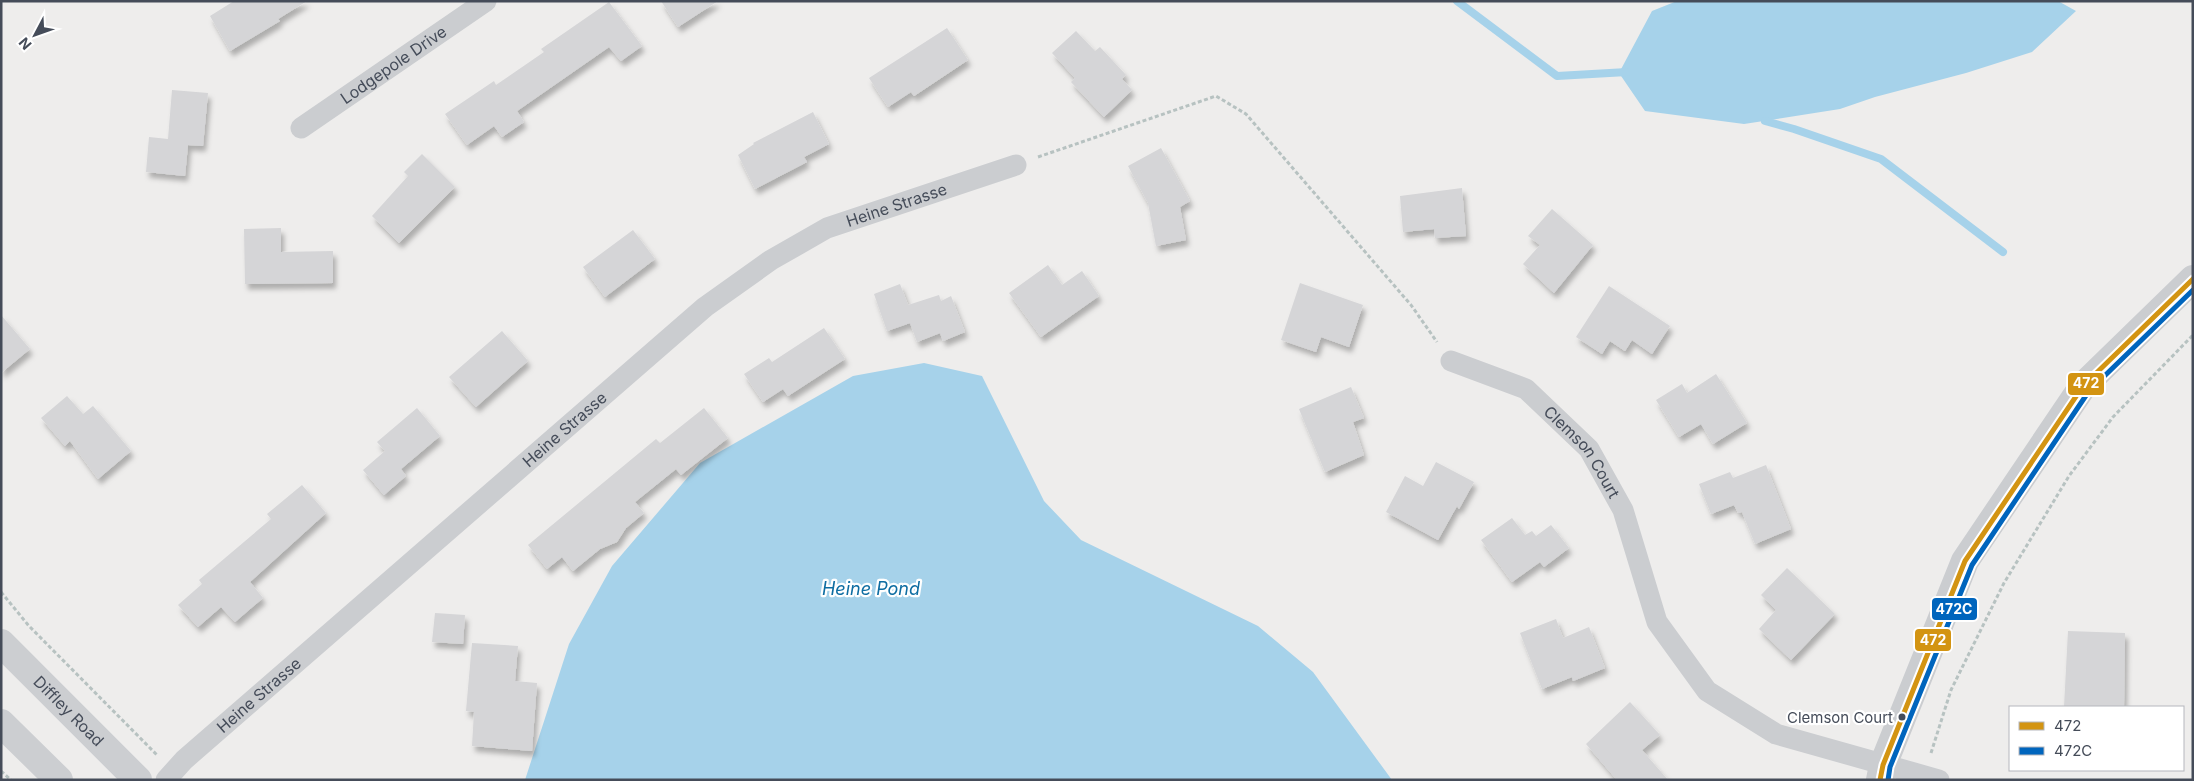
<svg xmlns="http://www.w3.org/2000/svg" width="2194" height="781" font-family="Inter,sans-serif">
<defs>
<filter id="shadow"><feDropShadow dx="3" dy="5.5" stdDeviation="2.5" flood-color="#0004"/></filter>
</defs>
<rect width="100%" height="100%" fill="#eeedec"/>
<path fill="#a6d2ea" d="M1677 1H2058L2076 11 2032 52 1966 73 1875 97 1840 109 1744 124 1645 111 1619 73 1652 11Z
M924 363 982 376 1044 501 1081 540 1258 626 1313 672 1392 780H525L569 644 612 566 700 463 853 376Z"/>
<g fill="none" stroke-linecap="round" stroke-linejoin="round">
<path stroke="#a6d2ea" stroke-width="8" d="M1457 1 1557 76 1627 72
M1765 121 1794 129 1881 159 2003 252"/>
</g>
<path fill="#d5d5d7" filter="url(#shadow)" d="M234 1H307L278 19 280 21 230 51 210 16Z
M661 1H718L678 27Z
M609 2 642 46 621 61 609 47 517 111 524 122 502 137 494 126 467 145 445 114 494 81 496 85 544 52 541 49Z
M947 28 968 60 914 96 911 92 888 107 869 78Z
M1076 31 1095 51 1100 47 1126 75 1122 79 1132 90 1104 117 1071 82 1075 78 1052 53Z
M172 90 208 93 203 146 188 145 185 176 146 172 149 137 168 139Z
M813 112 829 144 804 157 807 162 755 189 738 155 754 144 753 143Z
M1161 148 1190 201 1180 207 1186 240 1156 246 1148 203 1128 166Z
M422 154 455 187 399 243 372 216 408 176 404 172Z
M1462 188 1466 236 1435 238 1434 229 1403 232 1400 196Z
M1552 209 1593 245 1554 293 1523 264 1540 245 1528 236Z
M281 228V252L333 251V283L245 284 244 229Z
M633 230 655 259 605 297 583 267Z
M1048 265 1062 285 1082 271 1099 296 1041 337 1009 293Z
M1300 283 1363 305 1349 347 1321 337 1316 352 1281 340Z
M900 284 908 305 939 295 941 301 951 296 965 332 943 341 940 333 917 342 910 323 887 331 874 294Z
M1609 286 1670 326 1652 354 1632 340 1625 351 1610 341 1602 354 1576 337Z
M1 315 30 349 1 373Z
M824 328 845 359 788 396 783 389 763 402 744 374 769 358 772 362Z
M502 331 528 361 476 407 449 377Z
M1716 374 1747 423 1713 444 1701 424 1679 437 1656 400 1682 384 1687 393Z
M1351 387 1364 418 1353 422 1364 455 1325 472 1299 409Z
M67 396 83 414 93 406 131 451 98 479 70 441 65 446 41 418Z
M417 408 440 436 401 469 406 476 384 495 363 470 385 451 377 442Z
M704 408 728 438 681 475 676 469 635 502 644 513 626 528 617 542 600 549 573 571 562 557 547 569 528 545 656 439 660 443Z
M1436 462 1474 482 1459 509 1457 506 1438 540 1386 512 1405 476 1423 486Z
M1766 465 1791 529 1755 544 1742 512 1738 513 1734 505 1711 514 1699 484 1730 472 1733 478Z
M302 485 326 513 250 582 263 598 235 622 221 607 198 627 178 605 202 584 199 580 271 519 267 514Z
M1512 518 1525 535 1532 531 1536 536 1551 525 1569 548 1544 567 1540 562 1512 582 1481 540Z
M1787 568 1835 614 1791 660 1759 629 1776 610 1761 595Z
M435 613 465 615 463 644 432 642Z
M1556 619 1563 638 1589 627 1605 668 1573 681 1572 677 1542 689 1520 633Z
M2068 631 2125 633 2124 707H2064Z
M472 643 518 646 515 681 537 683 532 751 472 746 474 712 466 711Z
M1630 702 1660 735 1642 750 1668 780H1617L1586 744Z"/>
<g fill="none" stroke-linecap="round" stroke-linejoin="round">
<path stroke="#b7c2c1" stroke-width="3" stroke-dasharray="4 2.5" stroke-linecap="butt" d="M1038 157 1216 96 1246 114 1411 305 1437 342
M1 592 29 626 158 756
M1931 753 1951 690 2004 583 2069 476 2113 417 2193 335
M1 771 11 780"/>
<g stroke="#cbcdd0" stroke-width="21">
<path id="s1" d="M301 128 486 1"/>
<path id="s2" d="M1451 361 1526 389 1589 449 1623 510 1657 622 1707 691 1776 734 1939 780"/>
<path id="s3" d="M166 780 184 760 705 307 771 260 827 228 1016 165"/>
</g>
<path stroke="#cbcdd0" stroke-width="28" d="M1880 780 1883 765 1965 561 2083 386 2193 279"/>
<g stroke="#ccced1" stroke-width="28">
<path id="s4" d="M1 643 138 780"/>
<path d="M1 723 59 780"/>
</g>
<defs>
<path id="bus-1" d="M1880 780 1883 765 1965 561 2083 386 2193 279"/>
<path id="bus-2" d="M1888 780 1890 767 1972 565 2089 391 2193 290"/>
</defs>
<use href="#bus-1" stroke="#fff" stroke-width="9"/>
<use href="#bus-2" stroke="#fff" stroke-width="9"/>
<use href="#bus-1" stroke="#d39412" stroke-width="5"/>
<use href="#bus-2" stroke="#0065bd" stroke-width="5"/>
</g>
<circle fill="#454c59" stroke="#fff" stroke-width="2" cx="1902" cy="717" r="4.5"/>
<g text-anchor="middle" dominant-baseline="central" stroke-width="4.5" stroke-linejoin="round" paint-order="stroke">
<g font-size="15" fill="#454c59" stroke="#fff" text-anchor="end">
<text x="1893" y="717">Clemson Court</text>
</g>
<g font-size="16" fill="#454c59" stroke="#fff">
<text stroke="none"><textPath href="#s1" startOffset="112">Lodgepole Drive</textPath></text>
<text stroke="none"><textPath href="#s3" startOffset="936">Heine Strasse</textPath></text>
<text stroke="none"><textPath href="#s3" startOffset="531">Heine Strasse</textPath></text>
<text stroke="none"><textPath href="#s2" startOffset="165">Clemson Court</textPath></text>
<text stroke="none"><textPath href="#s3" startOffset="126">Heine Strasse</textPath></text>
<text stroke="none"><textPath href="#s4" startOffset="96">Diffley Road</textPath></text>
</g>
<g font-size="18" font-style="italic" fill="#0e6da2" stroke="#fff">
<text x="871" y="588">Heine Pond</text>
</g>
</g>
<g stroke="#fff" stroke-width="2">
<rect x="2067" y="372" width="38" height="24" rx="5" fill="#d39412"/>
<rect x="1931" y="597" width="47" height="24" rx="5" fill="#0065bd"/>
<rect x="1914" y="628" width="38" height="24" rx="5" fill="#d39412"/>
</g>
<g font-size="14" text-anchor="middle" font-weight="bold" fill="#fff">
<text x="2086" y="388">472</text>
<text x="1954" y="614">472C</text>
<text x="1933" y="645">472</text>
</g>
<rect width="2194" height="781" fill="none" stroke="#454c59" stroke-width="5"/>
<rect x="2009" y="706" width="175" height="65" fill="#ffffff" stroke="#b5b7bd"/>
<rect x="2019" y="722" width="25" height="8" fill="#d39412" stroke="#b5b7bd"/>
<text x="2054" y="731" font-size="15" fill="#454c59">472</text>
<rect x="2019" y="747" width="25" height="8" fill="#0065bd" stroke="#b5b7bd"/>
<text x="2054" y="756" font-size="15" fill="#454c59">472C</text>
<g transform="translate(35 35) rotate(229)" stroke="#ffffff" stroke-width="4" paint-order="stroke">
<path d="M0-4L9 19L0 12L-9 19Z" fill="#454c59"/>
<text y="-8" font-size="14" font-weight="bold" text-anchor="middle" fill="#454c59">N</text>
</g>
</svg>
